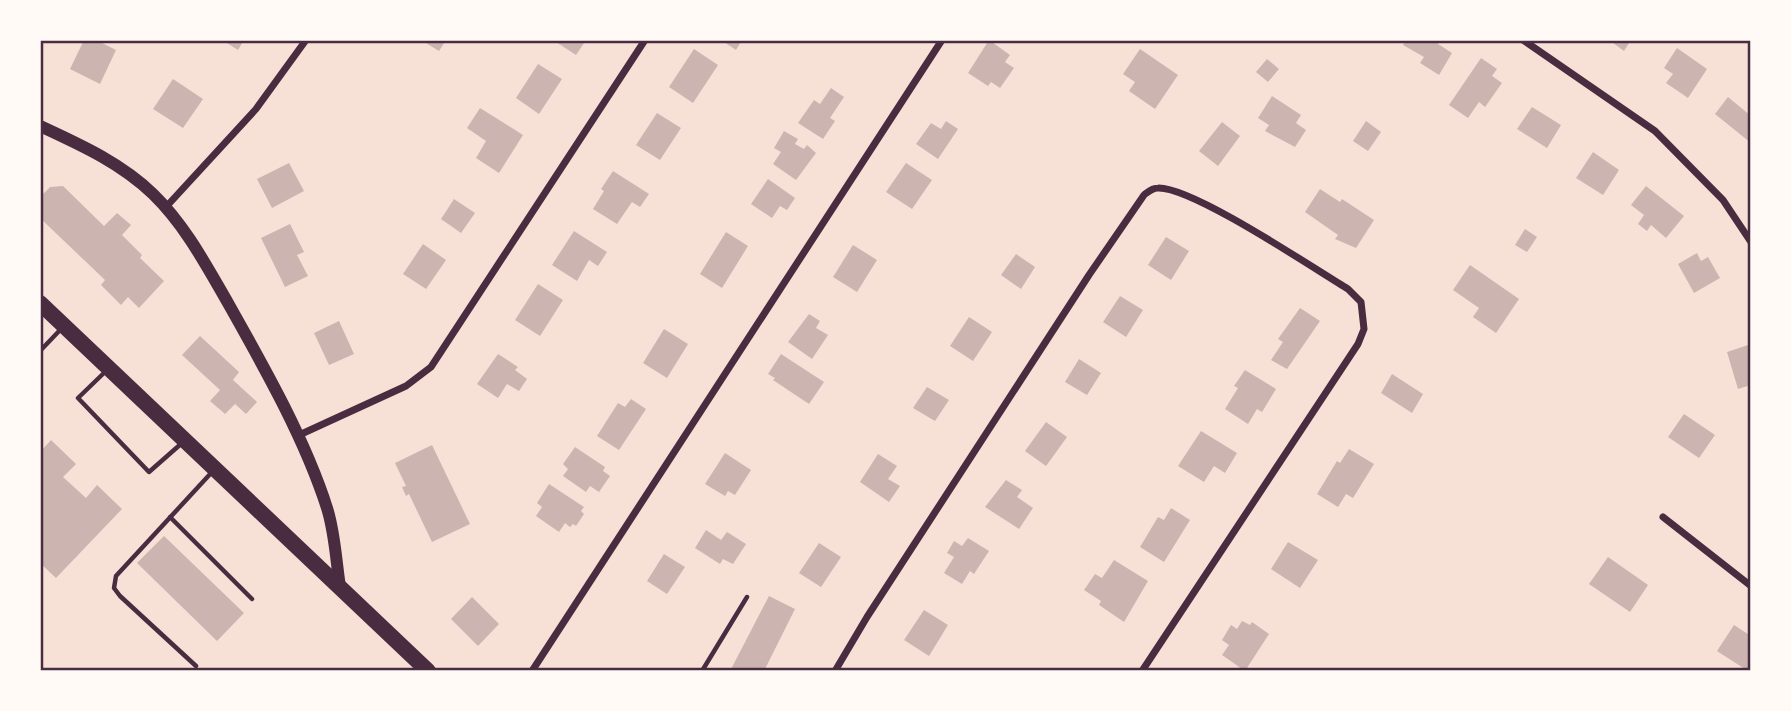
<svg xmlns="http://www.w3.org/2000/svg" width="1791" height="711" font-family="'Nunito Sans',sans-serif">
<rect width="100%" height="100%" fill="#f7e1d7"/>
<path fill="#ccb4b1" d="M84 40H96L116 50 100 84 70 69Z
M222 40H244L238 50Z
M421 40H446L439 51Z
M553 40H586L576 55Z
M721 40H742L736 50Z
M989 40 1010 55 1005 62 1014 68 1000 88 991 82 988 86 968 73Z
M1406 40H1440L1438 44 1452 53 1439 75 1420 63 1424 57 1403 45Z
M1609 40H1631L1624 51Z
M1677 48 1707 69 1688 98 1666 83 1673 74 1664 68Z
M694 49 718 65 693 103 669 87Z
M1140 49 1178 75 1155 109 1129 91 1135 82 1123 74Z
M1481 58 1497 69 1492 76 1502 83 1485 107 1479 102 1468 118 1449 105Z
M1267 59 1279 69 1268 82 1256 72Z
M538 64 562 79 539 114 516 98Z
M173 79 203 99 183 128 153 109Z
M831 88 844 97 830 118 835 121 823 139 798 123 814 100 820 104Z
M1272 96 1301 115 1296 123 1306 130 1295 147 1265 131 1269 125 1258 118Z
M1728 97 1751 116V143L1715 114Z
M1532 107 1561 125 1547 148 1517 129Z
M480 108 523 135 499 173 476 158 486 141 467 128Z
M657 113 681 128 660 160 636 145Z
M946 121 958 129 938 159 916 144 931 123 941 129Z
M1366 121 1381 132 1368 151 1353 141Z
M1222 122 1240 136 1218 166 1199 151Z
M784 131 798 139 795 144 804 149 807 145 816 153 796 180 773 164 781 152 774 148Z
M1593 152 1619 170 1603 195 1576 178Z
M289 163 304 191 272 208 257 179Z
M906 163 932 180 912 209 886 192Z
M613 171 649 194 640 207 632 202 617 224 593 209 604 191 601 189Z
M768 179 795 198 787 210 780 206 772 218 751 204Z
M63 186 104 226 117 213 131 225 122 235 142 255 140 258 164 281 139 308 128 297 121 305 101 285 105 280 40 218V197L50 187Z
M1646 186 1684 216 1666 238 1651 225 1647 231 1638 224 1644 215 1631 205Z
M1320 189 1340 202 1342 199 1374 220 1356 248 1335 239 1338 235 1305 212Z
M454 199 475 213 461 233 441 219Z
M290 224 304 252 297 255 308 276 285 287 261 238Z
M1525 229 1537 237 1527 252 1515 245Z
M574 231 607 252 598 266 589 260 577 281 552 265Z
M726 232 748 246 722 288 700 274Z
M1166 237 1189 251 1171 280 1148 265Z
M423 244 446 260 426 289 403 274Z
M853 245 877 260 857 292 833 277Z
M1697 253 1701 261 1708 257 1720 278 1694 293 1678 264Z
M1016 254 1035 267 1021 289 1001 275Z
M1470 265 1519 299 1496 333 1473 317 1479 308 1453 290Z
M538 284 563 300 540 336 515 320Z
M1120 296 1143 310 1126 337 1103 322Z
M1300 308 1320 321 1287 369 1271 360 1283 342 1278 339Z
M809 314 820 321 816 328 828 335 812 359 788 342Z
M969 317 992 332 973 361 950 346Z
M339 321 354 354 329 365 314 333Z
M664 329 688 344 667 378 643 363Z
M200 336 239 372 233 380 257 402 246 414 235 404 225 414 210 401 220 390 182 355Z
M1748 345 1751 354V385L1738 389 1727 352Z
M498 354 518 367 515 370 527 379 519 391 507 384 498 398 477 384Z
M781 354 824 382 809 404 773 380 775 378 768 374Z
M1079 359 1101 373 1087 395 1065 382Z
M1245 370 1276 389 1262 412 1257 409 1248 424 1225 409 1238 388 1234 386Z
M1392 374 1423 394 1412 413 1381 393Z
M927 387 949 400 935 421 913 408Z
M631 399 646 409 619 450 597 436 618 403 625 407Z
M1684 414 1715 435 1699 458 1668 437Z
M1046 422 1067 437 1046 466 1025 451Z
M1201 431 1237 453 1225 473 1214 466 1204 482 1178 466Z
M51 440 76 464 63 477 86 498 97 485 122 509 56 578 40 563V452Z
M432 445 470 524 432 542 409 494 406 496 402 487 406 486 395 463Z
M575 447 605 467 603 471 610 476 599 492 590 486 586 492 563 476 568 469 563 464Z
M1349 449 1374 464 1353 498 1346 494 1338 507 1317 494 1337 461 1340 463Z
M725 453 751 470 735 495 728 491 725 496 705 484Z
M878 454 897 466 888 479 900 486 889 502 860 482Z
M1006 480 1022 490 1017 497 1033 508 1019 529 985 507Z
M549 484 584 507 581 511 584 514 576 526 573 524 570 527 565 523 559 532 536 516 542 507 537 503Z
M1171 508 1190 520 1164 562 1140 547 1158 517 1164 520Z
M706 530 721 540 727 532 746 544 733 564 723 559 720 564 695 548Z
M164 536 244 613 217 641 137 563Z
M968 538 989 551 974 574 970 571 962 584 944 573 954 557 947 553 954 541 962 546Z
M1288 542 1318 560 1300 588 1271 569Z
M819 543 841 557 821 587 799 573Z
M664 554 685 567 667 594 647 581Z
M1608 557 1648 585 1630 612 1589 584Z
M1114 560 1148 581 1124 622 1099 605 1101 601 1084 590 1095 574 1102 578Z
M769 596 795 609 764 671H730Z
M472 597 499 624 478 646 451 619Z
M924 610 948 625 929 656 904 640Z
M1242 621 1250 625 1252 622 1269 634 1245 671 1222 655 1229 645 1222 640 1231 625 1237 629Z
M1734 625 1751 636V667L1748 671 1717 651Z"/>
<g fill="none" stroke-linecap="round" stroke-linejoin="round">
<path stroke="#4a2c40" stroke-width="4.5" d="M40 351 61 329
M106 371 78 398 149 472 182 443
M170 517 252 599
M196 666 120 596 114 588 116 576 212 472
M702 671 747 597"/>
<path stroke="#4a2c40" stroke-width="7" d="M1523 40 1655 131 1723 200 1751 242
M166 207 256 109 306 40
M297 436 406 386 431 367 645 40
M1663 517 1751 586
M532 671 942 40
M835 671 867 617 1089 275 1144 195C1148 192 1152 188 1158 188 1193 187 1313 268 1348 289L1361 302 1364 329 1358 344 1142 671"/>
<path stroke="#4a2c40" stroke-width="12" d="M40 126C81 145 121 163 153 194 185 225 206 265 228 303 264 367 305 439 327 508 335 533 336 561 340 587"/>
<path stroke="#4a2c40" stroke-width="16" d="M40 303 428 671"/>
</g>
<rect width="1791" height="711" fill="none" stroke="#fffaf5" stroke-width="84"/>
<rect x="42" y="42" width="1707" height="627" fill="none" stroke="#4a2c40" stroke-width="2.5"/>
</svg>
